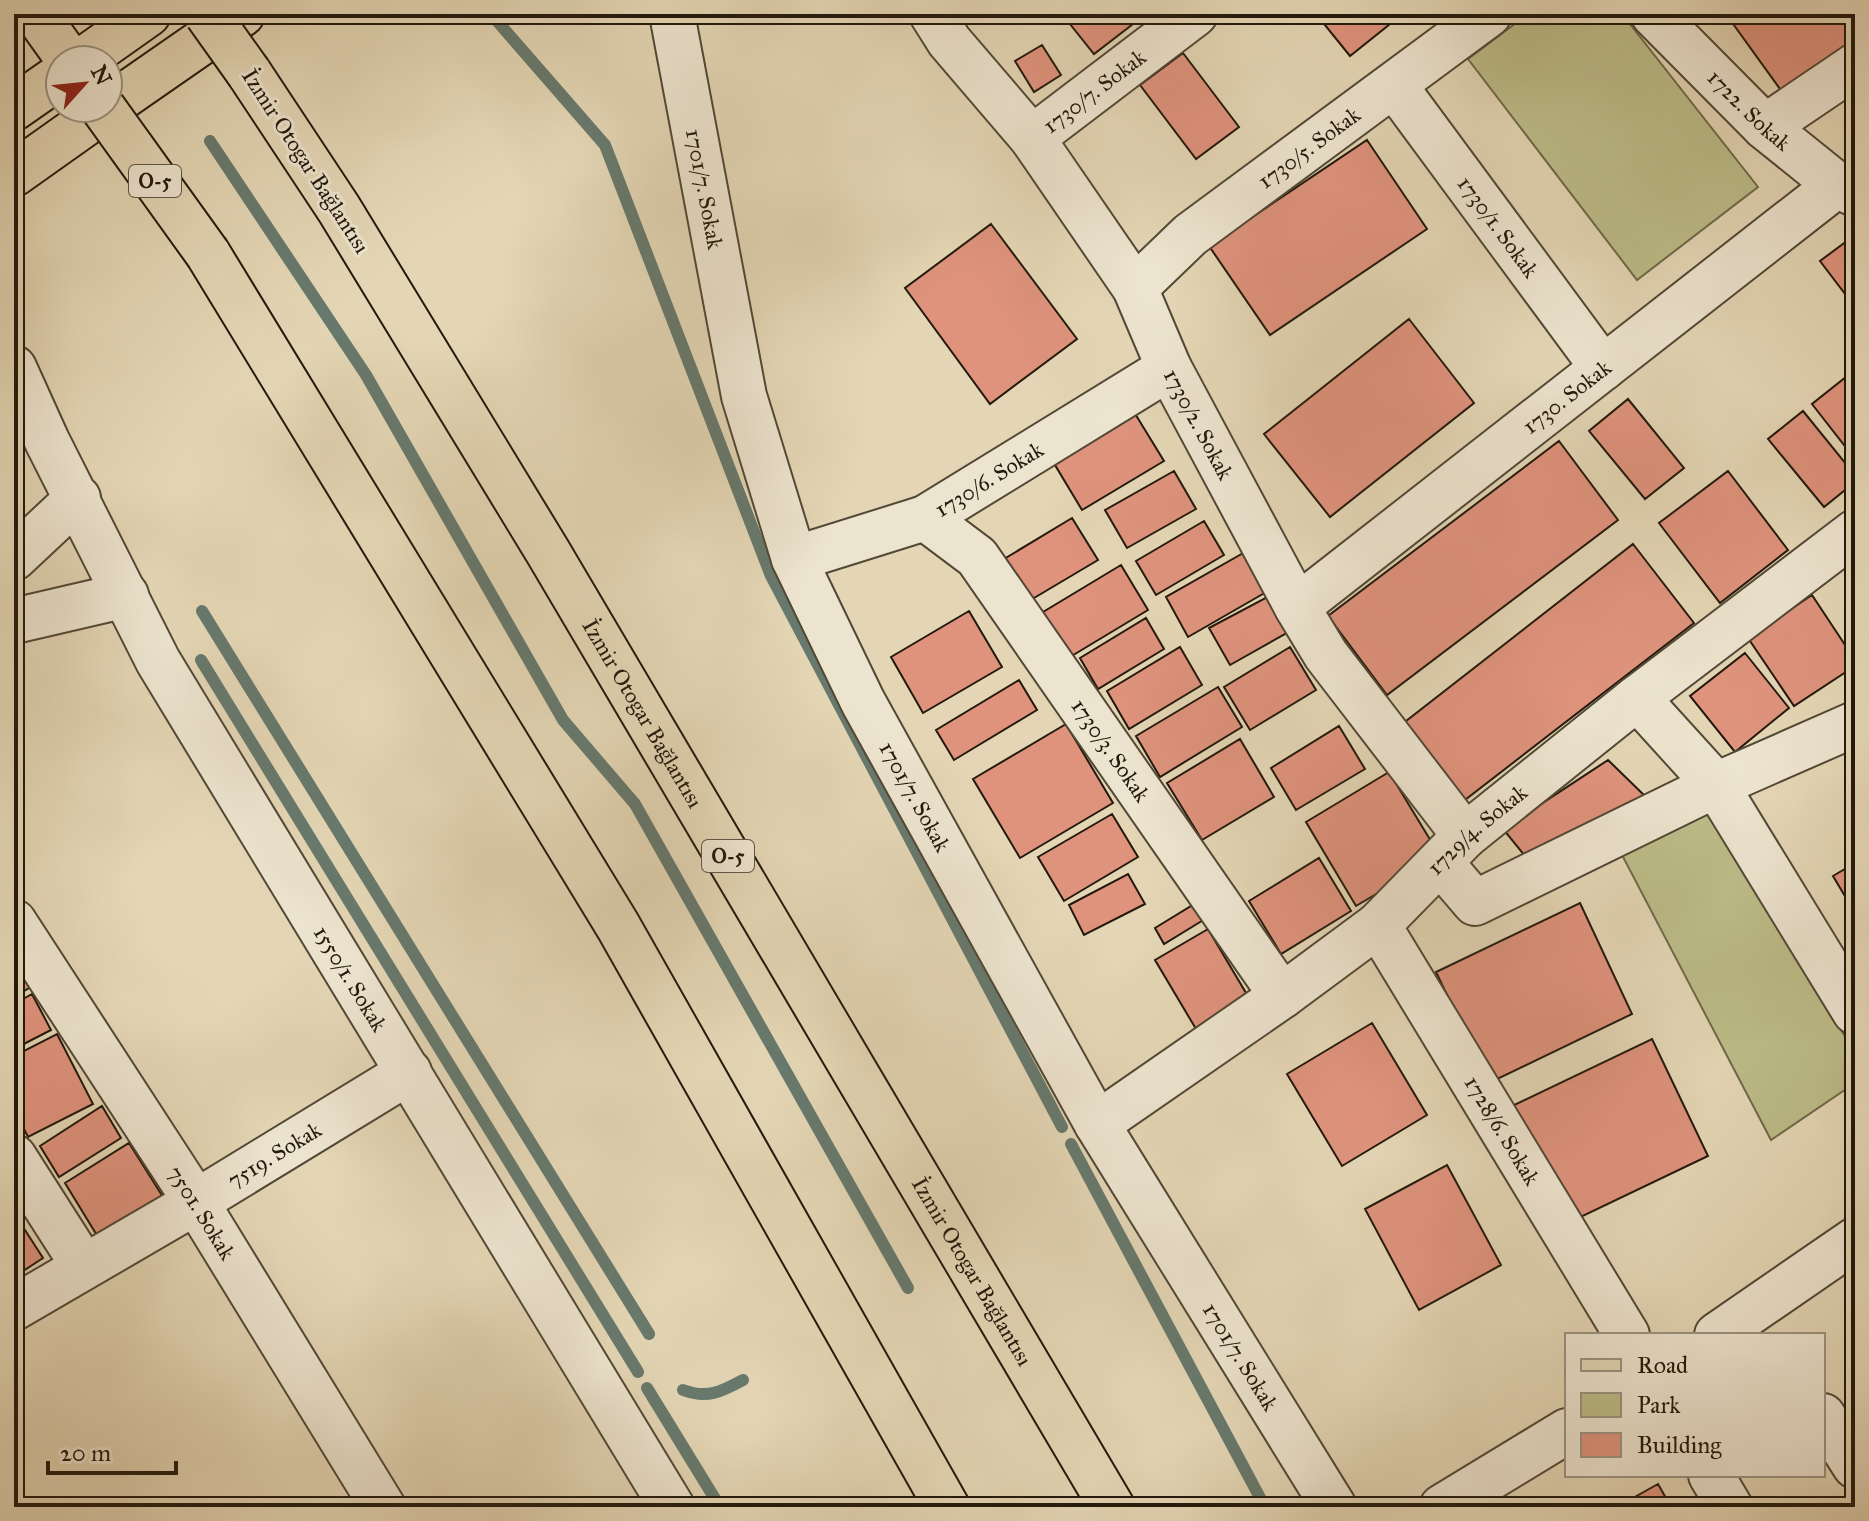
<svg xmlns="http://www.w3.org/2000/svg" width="1869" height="1521" font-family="'IM FELL Great Primer',serif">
<rect width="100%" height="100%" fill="#e4d6b5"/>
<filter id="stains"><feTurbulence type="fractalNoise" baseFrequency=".0025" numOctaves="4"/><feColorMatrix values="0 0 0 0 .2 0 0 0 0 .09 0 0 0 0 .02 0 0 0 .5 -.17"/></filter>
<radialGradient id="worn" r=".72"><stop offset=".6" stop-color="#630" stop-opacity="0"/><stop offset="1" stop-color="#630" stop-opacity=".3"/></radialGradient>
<path fill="#bcbc88" stroke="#6f6a4a" stroke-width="2" d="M1528 14H1622L1758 187 1637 280 1468 59Z
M1709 811 1855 1053V1083L1771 1140 1622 855Z"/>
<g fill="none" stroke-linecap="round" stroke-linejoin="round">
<path stroke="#67796d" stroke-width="12" d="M491 14 605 145 771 576 1062 1127
M210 141 366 375 563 720 635 804 908 1288
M202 611 649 1334
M201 660 638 1372
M1071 1144 1265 1507
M647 1388 720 1507
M683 1390C707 1399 721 1392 743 1380"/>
</g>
<path fill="#df937d" stroke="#22190c" stroke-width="2" d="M1062 14H1146L1094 54Z
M1316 14H1382L1390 24 1350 56Z
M1741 14H1855V46L1785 96 1731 21Z
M1042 45 1061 75 1034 92 1015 61Z
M1183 53 1239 127 1196 159 1140 85Z
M1367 140 1427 229 1270 335 1209 246Z
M991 224 1077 339 990 404 905 288Z
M1855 235V307L1820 261Z
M1409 319 1474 403 1330 517 1264 434Z
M1851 373 1855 378V459L1812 404Z
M1628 399 1684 468 1645 499 1589 431Z
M1803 411 1855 475V482L1824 507 1768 439Z
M1134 412 1164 461 1082 510 1052 460Z
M1559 441 1618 520 1387 695 1328 616Z
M1174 471 1196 509 1127 548 1105 510Z
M1728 471 1788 550 1720 603 1659 523Z
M1072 518 1098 560 1029 601 1004 559Z
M1204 521 1224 555 1156 595 1136 561Z
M1633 544 1694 623 1461 803 1401 725Z
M1245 552 1268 591 1188 637 1166 597Z
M1121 565 1148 610 1070 657 1043 612Z
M1273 594 1292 630 1230 665 1209 628Z
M1812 595 1855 660V666L1794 706 1748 638Z
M969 611 1002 667 923 713 891 657Z
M1146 618 1164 649 1098 689 1080 658Z
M1180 647 1202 685 1129 729 1107 691Z
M1290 647 1316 690 1250 730 1224 687Z
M1745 653 1789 708 1735 752 1690 696Z
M1019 680 1037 710 954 760 936 730Z
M1218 687 1242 727 1160 777 1136 736Z
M1066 724 1113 803 1020 858 973 779Z
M1339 726 1365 769 1296 810 1271 768Z
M1240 739 1274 797 1202 840 1167 783Z
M1608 760 1649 800 1525 856 1503 829Z
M1389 772 1440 856 1356 906 1306 822Z
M1112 814 1138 857 1064 901 1038 857Z
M1319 858 1351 911 1281 954 1249 901Z
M1855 863V913L1833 876Z
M1128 874 1145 904 1084 935 1069 905Z
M1196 903 1205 919 1164 944 1155 928Z
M1580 903 1632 1014 1489 1083 1436 972Z
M1208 929 1249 998 1196 1029 1155 960Z
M14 934 41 981 14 997Z
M32 994 51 1030 14 1049V1004Z
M1372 1023 1427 1115 1342 1166 1287 1074Z
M57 1034 93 1104 28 1137 14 1109V1056Z
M1652 1039 1708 1156 1566 1224 1510 1107Z
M102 1106 121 1138 59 1177 40 1146Z
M129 1143 163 1197 98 1237 65 1183Z
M1447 1165 1501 1265 1419 1310 1365 1209Z
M14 1213 43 1258 14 1277Z
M1658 1484 1671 1507H1617Z"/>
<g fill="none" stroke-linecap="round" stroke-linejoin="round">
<defs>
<g id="minor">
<path id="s1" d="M672 14 744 396 794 559 863 702 1097 1124 1334 1507"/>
<path id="s2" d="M932 14 949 41 1032 138 1135 288 1169 368 1297 607 1326 655 1465 836"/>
<path id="s3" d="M1653 14 1765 127 1837 185 1855 194"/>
<path id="s4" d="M1394 85 1603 368"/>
<path d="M1765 127 1855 66"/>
<path id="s5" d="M1032 138 1195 14"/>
<path id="s6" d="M1135 288 1190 235 1489 14"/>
<path id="s7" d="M14 368 47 441 158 661 672 1507"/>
<path id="s8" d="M925 518 977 557 1282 996"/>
<path d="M14 558 78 498"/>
<path id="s9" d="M794 559 925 518 1169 368"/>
<path id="s10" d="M1297 607 1837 185"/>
<path d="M14 621 126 595"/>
<path d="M1637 698 1716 785 1855 1012"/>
<path d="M1440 862 1475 903 1716 785 1855 724"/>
<path id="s11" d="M14 922 196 1202 383 1507"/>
<path id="s12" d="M1378 925 1627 1335"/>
<path id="s13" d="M1097 1124 1282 996 1378 925 1465 836 1637 698 1855 532"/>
<path d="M14 1157 83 1265"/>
<path id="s14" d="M14 1308 196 1202 409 1072"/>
<path d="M1717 1335 1855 1240"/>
<path d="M1823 1416 1855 1466"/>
<path d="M1711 1475 1730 1507"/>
<path d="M1442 1507 1567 1431"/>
</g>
<path id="major" d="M83 60 148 14
M108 107 242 14
M14 108 60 76
M14 174 107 108"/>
<g id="highway">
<path d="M36 14 69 60"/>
<path id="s15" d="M249 73 339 209 548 552 1112 1507"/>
<path d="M208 254 618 926 947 1507"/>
</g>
</defs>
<use href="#minor" stroke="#524836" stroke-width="48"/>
<use href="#major" stroke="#22190c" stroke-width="48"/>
<use href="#highway" stroke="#22190c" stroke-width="48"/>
<use href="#minor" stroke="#ede4cf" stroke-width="44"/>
<use href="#major" stroke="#e4d6b5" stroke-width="44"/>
<use href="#highway" stroke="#e4d6b5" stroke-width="44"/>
<defs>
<path id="highway-bridge" d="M207 14 249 73
M103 108 208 254"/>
</defs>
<use href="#highway-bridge" stroke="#22190c" stroke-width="48" stroke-linecap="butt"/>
<use href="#highway-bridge" stroke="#e4d6b5" stroke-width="44"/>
</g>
<g text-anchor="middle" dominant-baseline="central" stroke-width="6" stroke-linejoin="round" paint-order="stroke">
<g fill="#ede4cf" stroke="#5f5646" stroke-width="2">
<rect x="129" y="165" width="52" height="32" rx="6"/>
<rect x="702" y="840" width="52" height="32" rx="6"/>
</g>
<g font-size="20" font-weight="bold" fill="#22190c">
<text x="155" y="181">O-5</text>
<text x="728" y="856">O-5</text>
</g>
<g font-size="22" fill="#22190c" stroke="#ede4cf">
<text stroke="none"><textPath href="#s5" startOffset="78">1730/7. Sokak</textPath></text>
<text stroke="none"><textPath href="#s3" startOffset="136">1722. Sokak</textPath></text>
<text stroke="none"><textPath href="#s6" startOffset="224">1730/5. Sokak</textPath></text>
<text transform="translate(306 161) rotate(57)">İzmir Otogar Bağlantısı</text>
<text stroke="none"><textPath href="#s1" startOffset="178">1701/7. Sokak</textPath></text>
<text stroke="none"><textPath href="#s4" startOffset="176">1730/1. Sokak</textPath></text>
<text stroke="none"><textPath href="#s10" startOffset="342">1730. Sokak</textPath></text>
<text stroke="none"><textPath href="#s2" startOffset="492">1730/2. Sokak</textPath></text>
<text stroke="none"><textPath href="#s9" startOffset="212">1730/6. Sokak</textPath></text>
<text stroke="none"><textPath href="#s15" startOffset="752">İzmir Otogar Bağlantısı</textPath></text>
<text stroke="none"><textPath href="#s8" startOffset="300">1730/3. Sokak</textPath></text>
<text stroke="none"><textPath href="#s1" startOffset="826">1701/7. Sokak</textPath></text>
<text stroke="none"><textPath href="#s13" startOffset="482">1729/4. Sokak</textPath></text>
<text stroke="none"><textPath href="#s7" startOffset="698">1550/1. Sokak</textPath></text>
<text stroke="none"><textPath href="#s12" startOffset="240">1728/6. Sokak</textPath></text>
<text stroke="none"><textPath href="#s14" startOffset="302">7519. Sokak</textPath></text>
<text stroke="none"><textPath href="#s11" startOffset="346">7501. Sokak</textPath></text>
<text stroke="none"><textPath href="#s15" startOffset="1400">İzmir Otogar Bağlantısı</textPath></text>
<text stroke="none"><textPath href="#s1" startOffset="1474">1701/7. Sokak</textPath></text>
</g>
</g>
<rect width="1869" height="1521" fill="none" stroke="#e4d6b5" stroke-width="48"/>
<rect x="16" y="16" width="1837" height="1489" fill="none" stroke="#22190c" stroke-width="4"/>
<rect x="24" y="24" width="1821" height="1473" fill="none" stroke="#22190c" stroke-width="2"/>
<rect x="1565" y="1333" width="260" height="144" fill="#ede4cf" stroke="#9c9381" stroke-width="2"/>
<rect x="1581" y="1359" width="40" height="12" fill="#e4d6b5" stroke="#9c9381" stroke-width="2"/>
<text x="1637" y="1373" font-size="24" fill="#22190c">Road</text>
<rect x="1581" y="1393" width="40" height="24" fill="#bcbc88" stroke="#9c9381" stroke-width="2"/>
<text x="1637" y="1413" font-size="24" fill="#22190c">Park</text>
<rect x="1581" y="1433" width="40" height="24" fill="#df937d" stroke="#9c9381" stroke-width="2"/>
<text x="1637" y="1453" font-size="24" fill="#22190c">Building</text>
<g transform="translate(84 84) rotate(63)"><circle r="38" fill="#ede4cf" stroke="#9c9381" stroke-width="2"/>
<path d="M0-6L14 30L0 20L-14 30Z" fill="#8f2418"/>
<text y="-12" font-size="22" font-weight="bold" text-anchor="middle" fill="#22190c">N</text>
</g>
<path d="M48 1461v12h128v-12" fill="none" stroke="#22190c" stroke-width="4"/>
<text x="60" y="1461" font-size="24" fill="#22190c" stroke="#ede4cf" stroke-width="6" paint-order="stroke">20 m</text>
<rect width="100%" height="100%" filter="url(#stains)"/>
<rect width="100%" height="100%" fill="url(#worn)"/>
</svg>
